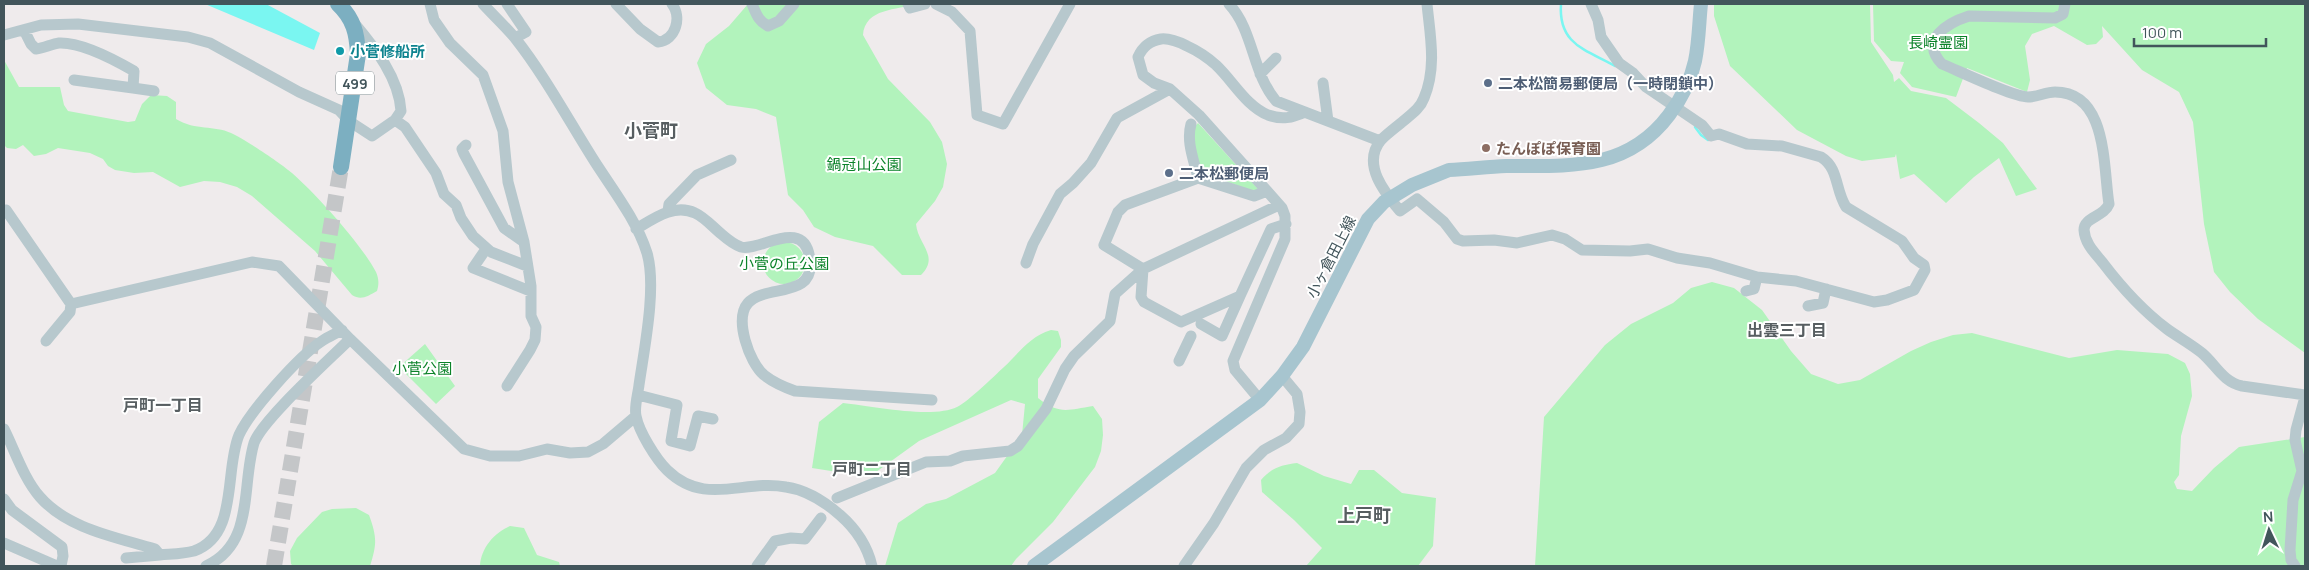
<svg xmlns="http://www.w3.org/2000/svg" width="2309" height="570" font-family="Manrope,'Noto Sans JP',sans-serif">
<rect width="100%" height="100%" fill="#efebec"/>
<path fill="#b2f3bc" d="M748 4H917C897 10 865 8 863 35L888 79 930 122 942 142 947 164 943 187 935 201 916 224C918 245 940 256 921 275H902L873 246 835 237 814 227 803 210 788 195 776 117 756 109 727 105 706 88 697 63 706 44 729 26Z
M1714 4H1870L1871 42 1893 75 1894 82 1899 78 1911 91 1946 98 1979 123 2003 143 2037 189 2016 196 1999 158 1974 177 1946 203 1914 174 1900 179 1896 154 1895 157 1862 161 1846 156 1797 130 1730 66 1714 16Z
M1873 4H2305V353L2258 319 2230 292 2214 272 2204 224 2193 122 2179 92 2142 70 2102 26 2103 37 2096 44 2087 45 2054 26 2032 34 2025 46 2030 80 2027 92 1967 68 1956 97 1912 87 1900 73 1904 62 1891 61 1874 41Z
M4 60 19 87H60L64 105 68 111 128 122 135 121 142 104 151 95 167 96 176 102V119C196 131 214 125 231 133 243 138 282 164 292 173 316 194 362 245 376 272 379 279 379 284 377 291 368 296 361 301 352 295L315 251 252 196 237 187 220 182 204 181 180 187 153 172 134 173 115 170 108 166 103 159 90 153 58 148 46 154 34 156 23 145 16 149 7 148 4 145Z
M1198 123 1259 190 1253 191 1202 173C1197 158 1185 136 1198 123Z
M763 263a21 21 0 1 1 42 0a21 21 0 1 1-42 0Z
M1712 282 1734 288 1762 310 1791 351 1811 374 1838 384 1860 380 1911 351 1931 342 1953 335 1972 333 2069 358 2117 350 2168 354 2185 363 2190 374 2192 396 2181 436 2179 475 2174 482 2177 489 2192 491 2214 468 2239 447 2305 437V566H1535L1544 417 1605 345 1631 324 1673 303 1691 288Z
M1051 330 1058 331 1061 340V347L1038 379V398C1060 415 1067 410 1093 406L1102 419 1103 435 1101 451 1095 467 1053 522 1016 559 1011 566H885L898 523 926 504 946 499 995 473 1022 435 1025 404 1011 400 919 441 876 472 850 474 812 468 819 422 843 403C871 406 933 419 957 407 969 401 993 377 1004 367 1020 352 1029 337 1051 330Z
M425 344 455 386 436 404 399 367Z
M1297 463 1324 476 1351 484 1359 470H1374L1402 493 1436 498 1433 546 1418 566H1306L1322 548 1294 520 1262 492 1261 480C1271 468 1281 465 1297 463Z
M356 508 369 515C377 537 377 544 370 566H293L291 564 290 551 297 538 322 512 332 509Z
M510 526 524 528 537 555 559 562 560 566H480C481 548 494 533 510 526Z"/>
<path fill="#7af6f1" d="M205 4H266L320 33 314 50Z"/>
<g fill="none" stroke-linecap="round" stroke-linejoin="round">
<path stroke="#7af6f1" stroke-width="2.5" d="M1561 4C1558 45 1587 50 1615 66
M1695 127 1701 135 1708 140"/>
<path stroke="#c4c6c8" stroke-width="16" stroke-dasharray="16 8" stroke-linecap="butt" d="M274 566 341 167"/>
<path stroke="#b7c8cd" stroke-width="11" d="M430 4 434 20 450 43 483 75 503 131 508 182 524 242 531 286V316L536 327 535 340 530 350 507 386
M483 4C493 15 505 26 515 38 545 76 569 121 595 162 613 190 637 221 647 253 657 287 644 350 639 385 638 394 634 407 636 416 639 432 656 459 667 470 705 507 743 479 786 487 807 490 824 501 840 515 856 529 867 545 872 566
M507 4 526 32 515 38
M616 4 640 29 658 42C676 40 682 17 672 4
M752 4C756 13 758 21 768 26L779 21 794 4
M908 4 910 8 925 4
M936 4 952 12 970 31 977 115 1003 124 1070 4
M1229 4C1254 31 1252 73 1276 101L1380 141
M1427 4C1430 35 1437 67 1424 98 1420 109 1410 115 1401 123 1395 128 1387 134 1381 140 1361 164 1385 193 1400 211L1417 199 1444 222 1457 239 1463 241 1494 240 1517 243 1552 235 1565 239 1582 250 1630 251 1648 249 1677 258 1710 263 1757 277 1796 281 1874 302 1887 300 1914 290 1925 270 1924 265 1914 258 1902 241 1846 207C1835 190 1839 168 1821 157L1782 146 1747 144 1719 134 1711 136 1702 125 1646 87 1633 73 1619 63 1601 37 1598 20 1591 4
M2065 4 2063 14 2055 18 1969 16C1947 23 1919 40 1942 64 1959 71 2013 97 2028 97 2037 97 2046 92 2055 92 2108 92 2103 167 2109 204 2104 217 2084 217 2084 230 2085 244 2095 253 2103 263 2122 288 2142 310 2167 329 2178 337 2191 344 2202 353 2216 365 2223 382 2242 386L2305 395
M24 30 31 44 36 49C44 48 52 44 59 43 81 42 115 60 134 71L133 88 154 91
M4 35 41 25 78 24 188 37 210 43 299 92 339 110 349 121 372 136 395 120 401 111C399 78 375 48 355 24
M1260 74 1276 58
M74 80 133 88
M1323 83 1328 121
M395 120 405 127 436 173 444 194 456 205 461 218 473 236 491 252 527 266
M1191 124C1186 142 1194 160 1198 178
M466 145 462 149 464 154 504 228 524 242
M6 210 71 304 252 262 279 266 350 339 464 449 490 456H519L547 449 570 453 588 452 603 444 636 416
M668 211 669 204 697 175 731 160
M636 229C653 219 674 203 695 213 704 217 712 226 719 232 726 238 732 244 741 247 760 252 805 215 810 260 815 299 765 284 748 303 734 319 749 362 764 375 774 383 784 387 795 391L932 400
M486 249 473 268 530 291
M1026 263 1033 244 1060 194 1073 183 1091 163 1117 118 1170 89
M1143 269 1104 245 1118 212 1125 205 1198 178 1254 196 1267 191
M1143 269 1141 297 1144 302 1181 322 1240 296 1271 229 1286 224
M1746 291 1754 289 1757 277
M1808 306 1823 303 1826 289
M1201 324 1222 336 1240 296
M46 341 70 312 71 304
M1179 361 1191 336
M638 395 677 405 671 441 690 446 698 416 713 419
M1260 400 1235 370 1233 361 1285 239V216L1282 208 1267 191 1199 115 1170 89 1154 83 1143 75 1138 57C1143 46 1150 41 1161 39 1170 38 1179 42 1187 46 1198 51 1207 57 1216 65 1233 81 1246 106 1268 115 1282 120 1292 118 1305 112
M4 429C15 451 24 479 40 497 68 529 116 537 155 549L160 555C171 554 183 554 194 551 239 535 224 471 239 435 250 411 299 356 322 341 328 337 335 334 342 330
M837 498 926 462 950 461 963 456 1010 451 1018 446 1046 409 1065 369 1074 356 1110 321 1115 294 1143 269 1279 205
M4 499 12 510 62 547 63 556 61 566
M4 543 57 566
M126 558 160 555
M206 566C255 544 241 486 254 443 262 420 329 360 350 339
M757 566 775 541 791 538 805 539 821 518
M1184 566 1214 523 1246 468 1264 450 1286 438 1299 424 1300 412 1297 394 1282 376
M2295 566 2291 560 2290 550 2293 500 2302 471 2295 440 2296 430 2305 397"/>
<path stroke="#a7c5cf" stroke-width="14" d="M1034 566 1260 400 1282 376 1303 347 1368 219 1384 202 1412 185 1449 170C1468 169 1487 167 1506 166 1569 166 1627 171 1669 115 1681 99 1691 80 1695 61 1699 42 1699 22 1701 4"/>
<path stroke="#7cafc1" stroke-width="16" d="M338 4C354 19 357 34 358 54L341 167"/>
</g>
<circle fill="#0f9aa8" stroke="#fff" stroke-width="2" cx="340" cy="51" r="5"/>
<g fill="#5c6f8a" stroke="#fff" stroke-width="2">
<circle cx="1488" cy="83" r="5"/>
<circle cx="1169" cy="173" r="5"/>
</g>
<circle fill="#8d6e63" stroke="#fff" stroke-width="2" cx="1486" cy="148" r="5"/>
<g text-anchor="middle" dominant-baseline="central" stroke-width="4" stroke-linejoin="round" paint-order="stroke">
<rect fill="#fff" stroke="#7b888c" stroke-width="1" x="336" y="71.5" width="38" height="23" rx="4"/>
<g font-size="14" font-weight="bold" fill="#42555b">
<text x="355" y="83">499</text>
</g>
<g font-size="15" fill="#0c832a" stroke="#fff">
<text x="1938" y="42">長崎霊園</text>
<text x="864" y="164">鍋冠山公園</text>
<text x="784" y="263">小菅の丘公園</text>
<text x="422" y="368">小菅公園</text>
</g>
<g font-size="15" font-weight="bold" fill="#0d838f" stroke="#fff" text-anchor="start">
<text x="350" y="51">小菅修船所</text>
</g>
<g font-size="15" font-weight="bold" fill="#4e5e75" stroke="#fff" text-anchor="start">
<text x="1498" y="83">二本松簡易郵便局（一時閉鎖中）</text>
<text x="1179" y="173">二本松郵便局</text>
</g>
<g font-size="15" font-weight="bold" fill="#785e54" stroke="#fff" text-anchor="start">
<text x="1496" y="148">たんぽぽ保育園</text>
</g>
<g font-size="15" fill="#42555b" stroke="#fff">
<text transform="translate(1331 257) rotate(-63)">小ヶ倉田上線</text>
</g>
<g font-size="16" font-weight="bold" fill="#575e61" stroke="#fff">
<text x="1787" y="330">出雲三丁目</text>
<text x="163" y="405">戸町一丁目</text>
<text x="872" y="469">戸町二丁目</text>
</g>
<g font-size="18" font-weight="bold" fill="#575e61" stroke="#fff">
<text x="651" y="130">小菅町</text>
<text x="1364" y="515">上戸町</text>
</g>
</g>
<rect width="2309" height="570" fill="none" stroke="#42555b" stroke-width="10"/>
<g transform="translate(2269 530) rotate(356)" stroke="#ffffff" stroke-width="4" paint-order="stroke">
<path d="M0-4L9 19L0 12L-9 19Z" fill="#42555b"/>
<text y="-8" font-size="14" font-weight="bold" text-anchor="middle" fill="#42555b">N</text>
</g>
<path d="M2134 38v8h132v-8" fill="none" stroke="#42555b" stroke-width="2.5"/>
<text x="2142" y="38" font-size="15" fill="#42555b" stroke="#ffffff" stroke-width="4" paint-order="stroke">100 m</text>
</svg>
